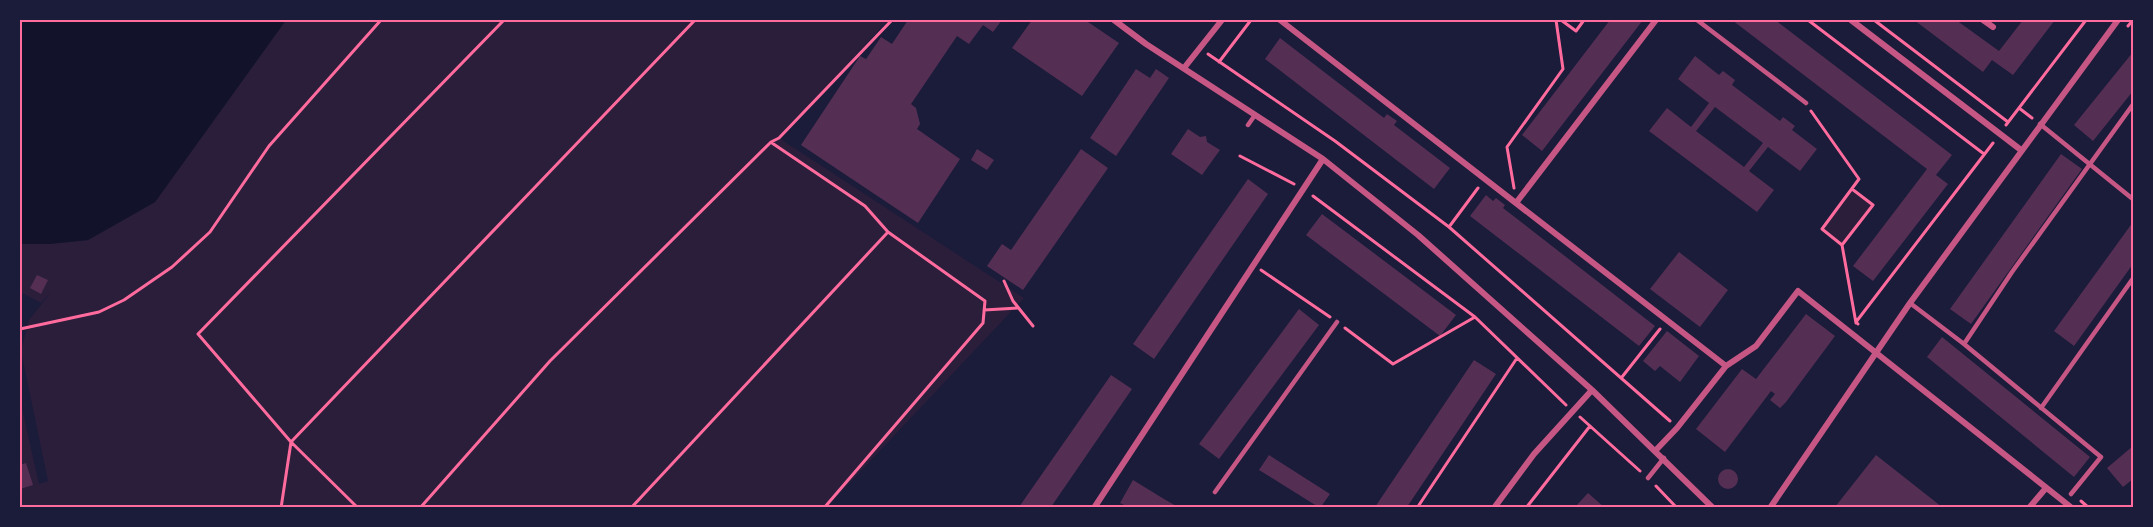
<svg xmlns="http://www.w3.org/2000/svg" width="2153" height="527" font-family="'Work Sans',sans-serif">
<rect width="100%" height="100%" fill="#1b1b3a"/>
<path fill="#2a1e3b" d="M286 20H888L779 138 1024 298 827 507H20V399L39 484 48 481 21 351 29 320 51 292 41 303 20 292V244H49L88 240 155 202Z
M1852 189 1873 205 1842 245 1822 229Z"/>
<path fill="#12122b" d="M20 20H286L155 202 88 240 49 244H20Z"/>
<path fill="#542f53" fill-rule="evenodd" d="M908 20H1002L993 32 983 25 969 44 957 36 911 104 916 108 920 124 917 129 960 159 918 223 801 145 860 56 866 59 881 37 892 44Z
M1032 20H1085L1119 43 1082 96 1012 48Z
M1610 20H1643L1542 151 1522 135Z
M1732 20H1775L1952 155 1936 175 1948 184 1873 281 1853 266 1927 169Z
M1914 20H1956L1999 51 2023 20H2055L2013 75 1992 60 1983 72Z
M1280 38 1384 118 1387 114 1397 121 1394 125 1450 168 1434 189 1265 59Z
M2133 52V91L2093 141 2074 125Z
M1695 56 1719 75 1723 71 1735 80 1732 85 1780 121 1783 117 1795 126 1792 130 1817 149 1800 171 1768 147 1749 171 1774 190 1757 212 1649 131 1667 108 1691 127 1709 103 1678 79ZM1715 107 1763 143 1744 167 1696 131Z
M1136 69 1150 78 1156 69 1169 78 1116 156 1090 138Z
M1188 129 1200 137 1206 136 1207 142 1220 150 1202 175 1171 154Z
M977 149 994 160 987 170 971 160Z
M1081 149 1108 168 1023 290 987 266 1002 244 1011 250Z
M2061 154 2082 169 1971 324 1950 309Z
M1248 179 1268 194 1154 359 1133 344Z
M1486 195 1493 201 1496 198 1505 205 1503 208 1655 326 1639 346 1470 216Z
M1322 214 1456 315 1440 336 1306 235Z
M2133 222V264L2074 346 2054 331Z
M1679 252 1728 290 1700 327 1650 289Z
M37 275 48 280 41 294 30 288Z
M1299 309 1319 325 1219 459 1199 444Z
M1806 314 1835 336 1786 402 1780 408 1770 400 1775 394 1771 391 1725 452 1696 429 1742 369 1756 379Z
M1667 331 1699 356 1680 382 1660 366 1655 371 1643 361Z
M1942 337 2090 457 2074 477 1927 357Z
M1474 360 1496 374 1407 507H1375Z
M1111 375 1132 389 1051 507H1019Z
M2133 446V479L2123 487 2107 468Z
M1269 455 1330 494 1320 508 1259 470Z
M1876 455 1942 507H1835Z
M26 463 33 485 20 489V465Z
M1718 479a10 10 0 1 1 20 0a10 10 0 1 1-20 0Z
M1133 480 1164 499 1178 507H1128L1120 503Z
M1588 493 1604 507H1575Z"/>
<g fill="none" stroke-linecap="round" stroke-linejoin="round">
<path stroke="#ff6b9d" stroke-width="3" d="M1561 20 1576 31 1584 20
M1808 20 1984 154
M1874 20 2008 122
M2128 26 2133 20
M1208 54 1335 141 1449 227 1670 421
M1219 62 1251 20
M2019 108 2032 118
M1811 111 1859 179 1822 229 1842 245 1856 323
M2006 125 2086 20
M772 143 865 206 888 232 985 301 983 323 824 508
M1240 156 1294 184
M1514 188 1507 147 1563 69 1556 20
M1313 196 1475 317 1566 405
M1449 227 1478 188
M1842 245 1873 205 1852 189
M1261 270 1330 317
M1004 281 1013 301 1033 326
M984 310 1018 308
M1858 324 1856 322 1993 143
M1345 328 1393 364 1475 317
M20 329 99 312 124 300 172 267 210 232 269 146 381 20
M1622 377 1660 329
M1580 417 1640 471
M1656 486 1677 508
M2081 501 2089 508
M281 508 291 442 695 20
M358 508 291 442 198 334 504 20
M420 508 550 361 771 142 779 138 892 20
M631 508 888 232
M1417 508 1517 358
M1526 508 1590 426"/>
<path stroke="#c65784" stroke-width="4.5" d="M1697 20 1806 103
M2040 124 2134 200
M1248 125 1255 115
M1910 303 1964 344 2101 457 2071 494
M1964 344 2012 272 2134 103
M2041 408 2134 277
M1648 478 1664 458
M1215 492 1337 322"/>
<path stroke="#c65784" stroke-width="6" d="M1114 20 1146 44 1323 159 1418 235 1592 390 1713 508
M1280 20 1726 366 1677 428 1656 450
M1851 20 2021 150
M1983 20 1993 27
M1184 68 1222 20
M1516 203 1656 20
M1726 366 1756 346 1798 291 2072 508
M1094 508 1323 159
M1494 508 1534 454 1592 390
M1770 508 1910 303 2118 20
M2029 508 2046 488"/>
</g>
<rect width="2153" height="527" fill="none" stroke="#1b1b3a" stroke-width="42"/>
<rect x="21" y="21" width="2111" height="485" fill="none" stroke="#ff6b9d" stroke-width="2"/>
</svg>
